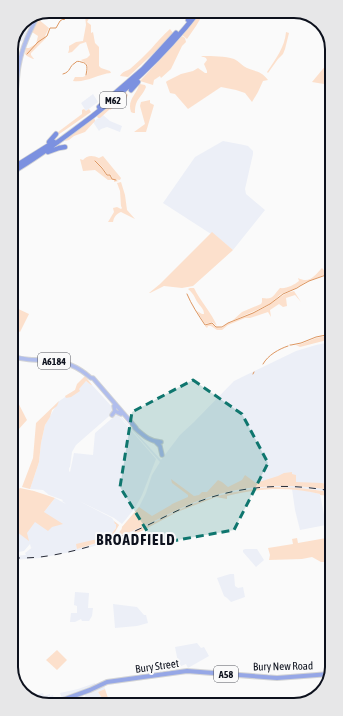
<svg xmlns="http://www.w3.org/2000/svg" width="343" height="716" font-family="'Asap Condensed',sans-serif">
<rect width="100%" height="100%" fill="#fafafa"/>
<path fill="#eceff7" d="M21 26 27 32 22 42 17 39 11 46Z
M93 94 98 102 86 111 81 103Z
M103 115 110 121 122 126 120 132 107 127 101 129 99 131 93 122Z
M223 141 244 145 248 146 253 151V154L245 189 246 194 265 210 233 250 212 233 211 234 163 203 195 157Z
M331 342V485L322 483H257L213 495 122 529V527L139 507 146 493 152 475 160 462 115 411 76 445 72 452 70 467 69 468V471L70 472 74 453 93 455 95 433 117 414 156 459 142 495 135 508 122 524 114 518 79 501 112 518 114 521 119 525 116 528 110 536 96 539 77 549 112 539 111 541 81 550 40 558 13 560V556L26 555 25 553 34 546 31 548 30 544 24 551 13 553V504L44 512 55 498 66 504 62 501 63 500 49 495 43 490 30 489 39 462 41 443 45 425 58 402 75 390 86 381 91 385H92L161 460 180 435 194 422 234 381 296 351 316 345Z
M279 485 313 487 331 490V492L311 489 274 487 249 489 234 492 212 497 175 513 133 532 115 539 117 536 135 530 186 506 206 498 233 491 262 486Z
M292 489 308 491 320 494 326 525 300 530 295 510Z
M245 549H257L264 560 256 567 243 552V550Z
M230 574H234L235 586 238 588 243 587 245 597 231 602 227 598 224 596 217 578Z
M75 592 89 593 88 608H93L92 616 89 621H82L81 619 75 622H70L71 613H77V606L74 605Z
M113 604 137 607 144 615H146L148 623 137 626 115 628Z
M197 643 201 648 204 647 209 656 188 668 186 664 179 667 175 647Z
M95 683 96 685 92 687 62 698 60 693 78 689Z
M104 685 105 689 98 692 102 698 88 704 84 693Z
M43 693 44 696 50 694V696L53 695 54 700 41 701 35 700 26 697 24 695H27L28 696Z
M82 694 86 705H73L72 703 69 705H46L44 704H55Z"/>
<path fill="#fce0cc" d="M86 11H91V15L87 22 91 25V33L93 32 95 43 99 47V66L101 68 110 71 111 73C98 74 86 83 73 81L75 77H83L87 75 88 68 87 64 81 60 87 58 90 55 86 42 80 44 72 52 68 53 69 50V46L76 42 83 41 86 25 85 15Z
M203 11H205L196 26 187 39 182 35Z
M38 19 49 28 45 36 46 38 31 53V55L34 59H33L27 56 25 54 26 48H29L36 44 38 36 32 32Z
M170 29 173 33 161 46 128 77 120 76C122 72 126 71 130 69 137 63 144 56 151 49 157 42 163 35 170 29Z
M286 32 289 33 285 49 283 54 278 59 268 73 267 72C275 60 285 47 286 32Z
M182 36 185 38 186 42 182 46 171 69 161 78 160 76 154 80 153 85 140 81Z
M203 56C213 56 225 56 234 59 239 61 242 66 247 68 257 72 261 71 268 80L263 81 258 92 252 102 245 93 236 90 221 87 188 109 175 94 170 93 166 82 167 81 181 74 193 71 198 68 205 73H207V71L204 64 207 60 206 58 204 57H201Z
M327 64 330 66V85L312 82Z
M140 84 145 85 146 87C141 99 135 98 135 113H133L131 112C127 100 136 95 139 85Z
M126 92 128 95 126 99 119 103 110 110V109L100 118H98L97 116Z
M150 100V103L154 105 146 132H134L145 124 140 106 141 102Z
M84 109 86 111 89 109 91 112 58 135V132L82 114V110Z
M94 118 95 120V121L85 132 74 136 69 140 65 141 67 138Z
M103 156 121 178 120 180 113 179 111 175 107 174 103 168 95 161V162L101 167 107 175H110L112 179 119 181 114 182V180H108L95 170 83 171 80 159 83 160C87 155 93 155 99 158Z
M121 182 125 195 127 210 135 219 121 212C116 214 114 217 113 222H108L114 212 113 208 117 207 121 209 122 208 121 206 120 191 117 183Z
M212 232 233 250 232 251 193 286 182 288 164 286 150 293H149L160 284Z
M322 268 327 274 306 282 294 289 281 294 270 304 232 321 242 312 261 304 262 302V298C274 300 273 295 280 288 286 289 294 285 299 281L298 278C310 284 314 276 322 268Z
M190 288H194C200 301 212 313 217 326L212 322 205 324C202 319 199 315 197 311L202 314H204C204 309 201 307 198 303 194 297 195 295 188 289Z
M294 291 301 302 295 295 286 298 287 306 283 307 279 304 270 310 271 317 268 312 250 318H245L228 325 222 330H217L211 326H208L207 328 205 326 211 323 216 327 222 328 228 323 232 322 268 306 278 298 287 293Z
M12 306 29 314 20 332 15 329V327L12 325Z
M330 335 331 339 300 347 296 345 301 344 316 338Z
M85 376 92 385H91L86 381 79 389 80 391 71 397 66 398 65 396 75 390 77 384Z
M12 391 27 420 18 430 12 431Z
M59 401 57 406 52 410 50 417 45 425 41 443 39 462 30 489 22 487 33 458 36 423Z
M292 472V474L296 475V482L322 483 331 485V490C283 482 232 485 186 506 163 516 141 529 116 537 117 533 122 531 122 527L139 507 152 516 171 505 172 504 188 497V495L172 483 171 479 194 496 199 495 202 492H207L218 480 222 482 228 487 242 480 245 475 256 483 278 476 284 473Z
M274 487 300 488 331 492V499V496L320 495V494C288 486 259 488 227 496V499L216 497 177 512 142 531 115 541V539C141 530 165 516 190 505 217 494 245 489 274 487Z
M20 488 34 491 55 498 44 512 63 524 52 527 48 531 35 522 27 533 29 541 13 529V504C16 499 15 491 20 488Z
M114 521 119 525 115 532 113 538 77 549 76 544 110 536 116 528V524H115Z
M332 537V558L326 560 325 562H321L312 557 302 559 269 560 270 555 268 548 293 544 292 539 297 538 298 543Z
M57 650 67 660 57 670 46 660Z
M105 689 110 704 91 705 96 701 102 698 98 692Z"/>
<g fill="none" stroke-linecap="round" stroke-linejoin="round">
<path stroke="#de9761" stroke-width="1" d="M27 54 38 42 47 36 50 28H56L60 21 63 19 64 20 65 18 69 15 70 17 76 16V11
M63 74C71 72 69 66 75 63 76 61 79 61 81 62 89 63 87 69 86 75
M17 107 18 91
M95 161 102 168 107 175H110L112 179 116 180
M187 294C191 304 199 316 205 325L212 323 216 327H222L228 323 253 313 270 304 283 294 297 288 300 286 309 281 326 275
M290 345H291L301 343 316 337 331 334
M263 364C268 355 279 349 288 346
M253 374 254 372"/>
<defs>
<path id="primary" d="M11 110C18 96 16 80 19 65 22 47 30 31 38 15
M12 356C23 360 34 360 46 360 65 361 77 366 91 378H93L136 428
M117 412 121 414
M112 415 115 411 114 406
M135 428C143 435 150 442 161 442
M156 442 160 446 162 455"/>
<path id="trunk" d="M38 702H51L60 701 90 690 107 682 187 671 277 678 330 674"/>
<path id="motorway" d="M188 20 195 11
M131 90 138 82
M99 107 143 69 176 33
M49 142 56 134
M48 152 59 148 65 147
M11 169 54 142
M11 173C33 160 54 145 74 130 121 96 163 57 199 11"/>
</defs>
<use href="#primary" stroke="#d3d4d6" stroke-width="5.5"/>
<use href="#trunk" stroke="#d3d4d6" stroke-width="6"/>
<use href="#motorway" stroke="#d3d4d6" stroke-width="6"/>
<use href="#primary" stroke="#b0bdec" stroke-width="3.5"/>
<use href="#trunk" stroke="#96a7e6" stroke-width="4"/>
<use href="#motorway" stroke="#7c91e0" stroke-width="4.5"/>
<path stroke="#282b36" stroke-width="1" stroke-dasharray="7 7" stroke-linecap="butt" d="M13 558C22 558 31 558 40 557 66 554 97 545 122 536 145 528 166 515 188 506 233 486 284 482 331 491"/>
</g>
<path fill="#0f766e" fill-opacity="0.2" stroke="#0f766e" stroke-width="3" stroke-dasharray="8 5" stroke-linejoin="round" d="M193 380 242 414 268 463 234 530 155 544 120 487 132 412Z"/>
<g text-anchor="middle" dominant-baseline="central" stroke-width="4" stroke-linejoin="round" paint-order="stroke">
<g fill="#fafafa" stroke="#54575f" stroke-width="1">
<rect x="100" y="92" width="26" height="16" rx="3"/>
<rect x="38" y="353" width="32" height="16" rx="3"/>
<rect x="214" y="666" width="24" height="16" rx="3"/>
</g>
<g font-size="10" font-weight="bold" fill="#0d111d">
<text x="113" y="100">M62</text>
<text x="54" y="361">A6184</text>
<text x="226" y="674">A58</text>
</g>
<g font-size="11" fill="#0d111d" stroke="#fafafa">
<text transform="translate(157 666) rotate(-8)">Bury Street</text>
<text transform="translate(283 666) rotate(-1)">Bury New Road</text>
</g>
<g font-size="15" font-weight="bold" letter-spacing="1" fill="#0d111d" stroke="#fafafa">
<text x="136" y="539">BROADFIELD</text>
</g>
</g>
<path d="M0 0H343V716H0ZM49 18H294A31 31 0 0 1 325 49V667A31 31 0 0 1 294 698H49A31 31 0 0 1 18 667V49A31 31 0 0 1 49 18Z" fill="#e7e7e8" fill-rule="evenodd"/>
<path fill="none" stroke="#0d111d" stroke-width="2" d="M49 18H294A31 31 0 0 1 325 49V667A31 31 0 0 1 294 698H49A31 31 0 0 1 18 667V49A31 31 0 0 1 49 18Z"/>
</svg>
